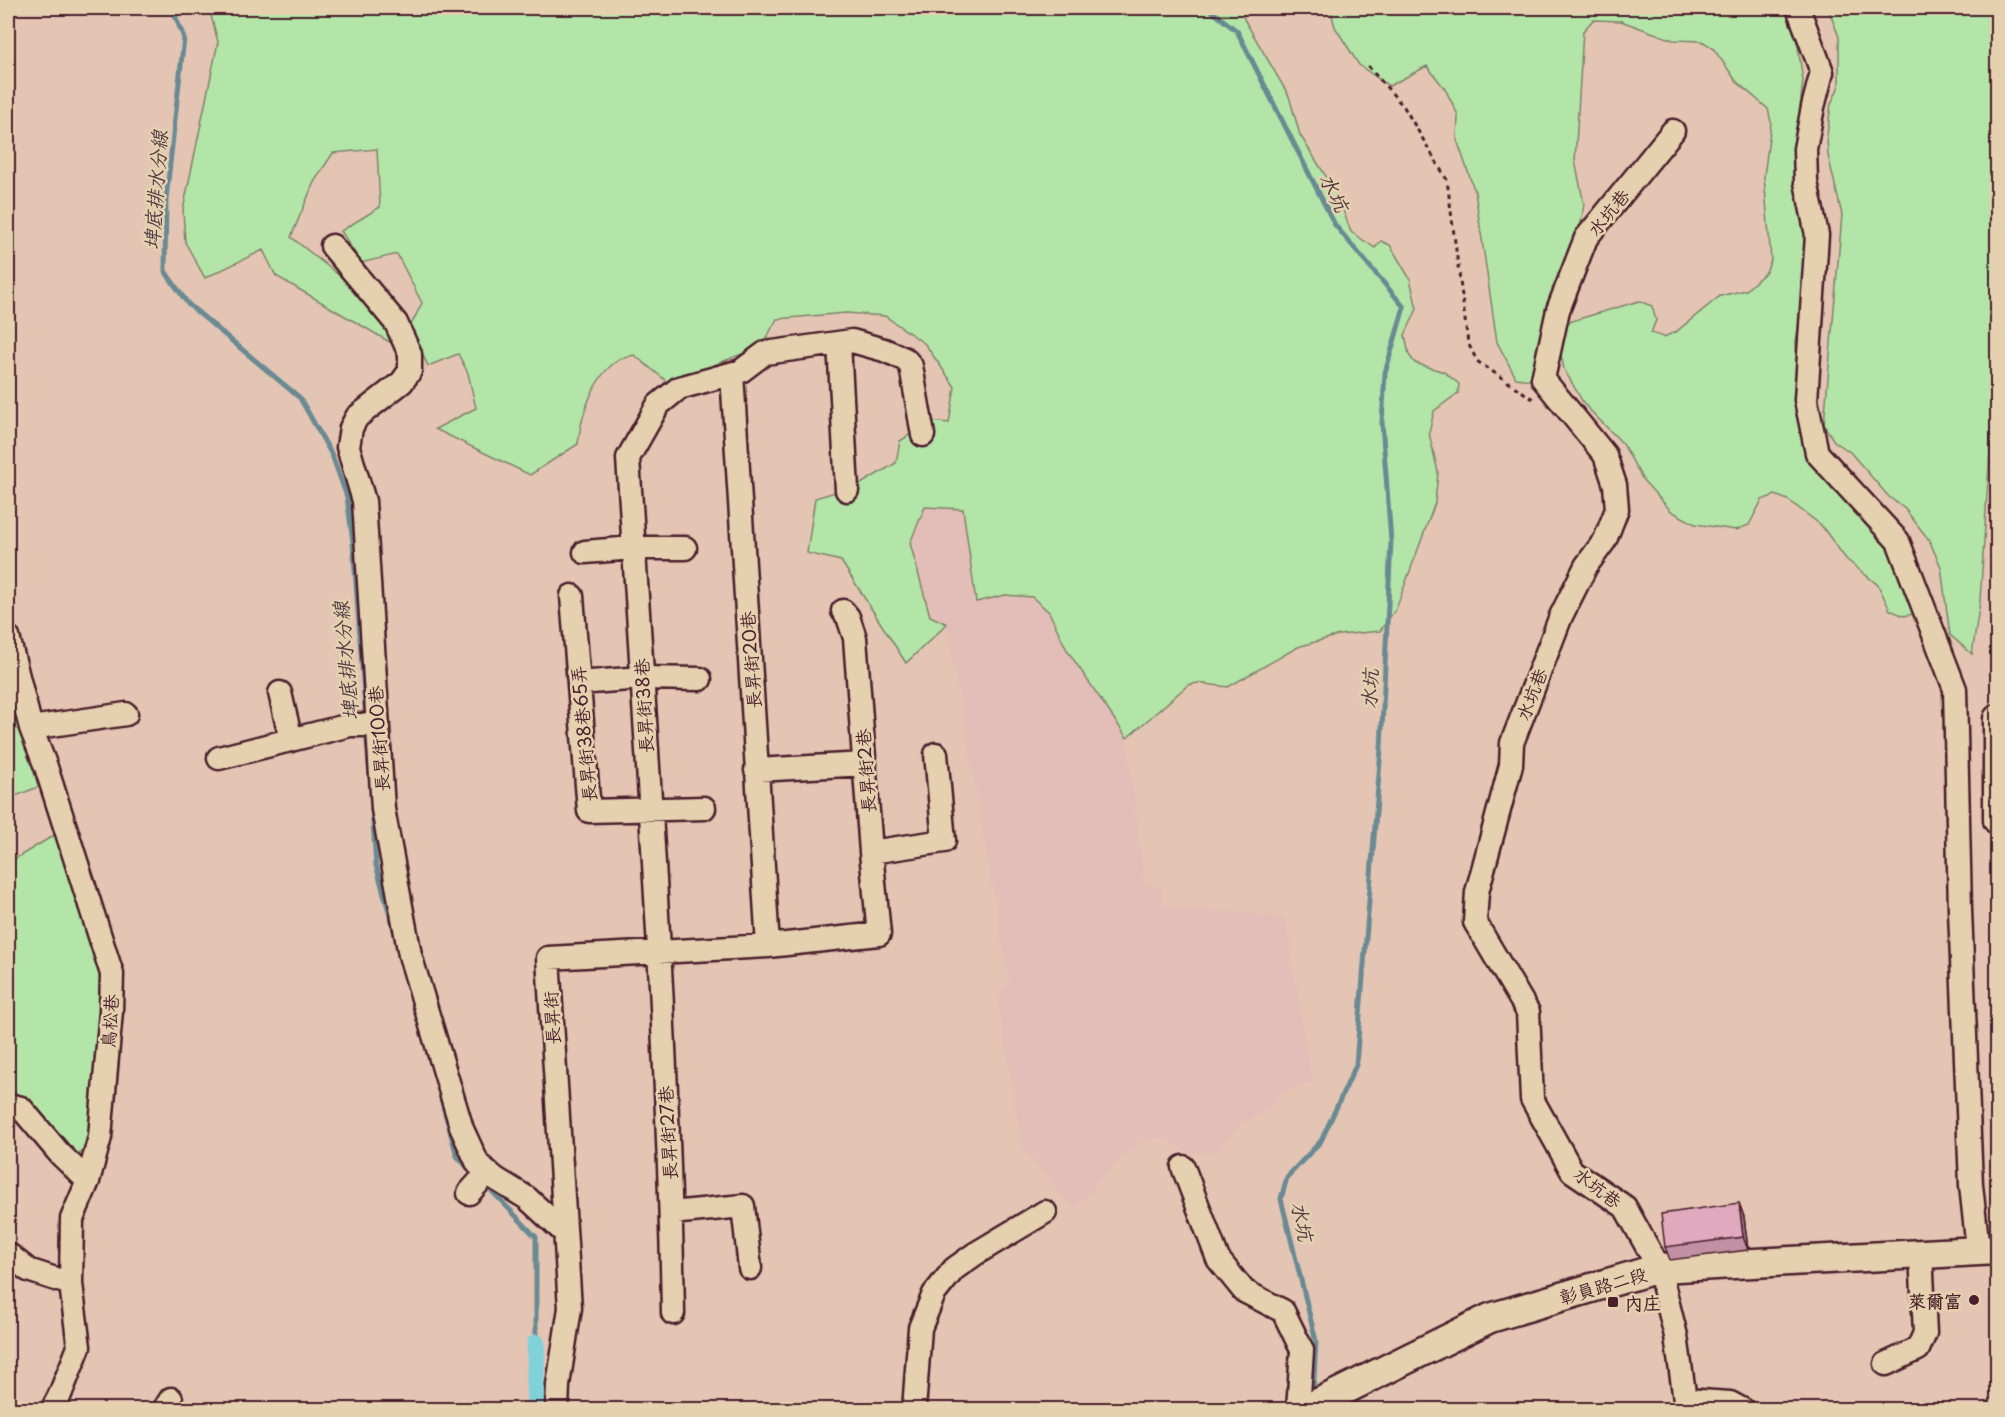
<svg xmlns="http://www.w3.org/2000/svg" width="2005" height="1417" font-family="'Playpen Sans','LXGW WenKai TC',sans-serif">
<rect width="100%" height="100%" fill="#e4c5b4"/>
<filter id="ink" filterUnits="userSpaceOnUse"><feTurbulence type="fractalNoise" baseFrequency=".0167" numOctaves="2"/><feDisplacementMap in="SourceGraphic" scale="12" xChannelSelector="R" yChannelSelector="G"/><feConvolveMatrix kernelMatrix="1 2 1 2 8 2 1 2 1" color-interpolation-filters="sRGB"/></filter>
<g filter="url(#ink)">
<path fill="#e3bdb7" d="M925 507 963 509 976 601 1005 595 1032 597 1049 612 1067 650 1127 738 1144 882 1161 888 1163 906 1285 917 1312 1083 1282 1092 1271 1108 1238 1127 1219 1150 1190 1154 1168 1140 1154 1139 1142 1143 1121 1158 1074 1209 1023 1149 997 995 1009 982 947 625 930 616 910 543Z"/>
<path fill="#b2e5a7" stroke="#7e8269" stroke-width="1.5" d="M209 8H1242L1244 19 1289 96 1300 135 1337 194 1351 232 1375 248 1381 241 1390 245 1410 279 1417 309 1405 335 1409 355 1415 363 1444 372 1459 384 1458 393 1434 411 1429 433 1438 472 1435 503 1396 609 1380 631 1339 635 1298 647 1228 687 1198 683 1188 685 1127 738 1067 650 1049 612 1032 597 1005 595 976 602 963 509 925 507 910 543 930 616 947 624 906 663 841 561 807 553 815 498 859 485 896 463 900 441 931 421 949 423 955 387 925 344 885 316 846 313 777 319 762 346 669 383 634 355C629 357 621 358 617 361 593 377 581 416 578 444L530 475 435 429 476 408 468 373 458 354 428 366 410 327 422 303 397 254 361 263 341 231 380 207 377 149 333 153 314 182 291 237 341 277 374 296 400 348 276 276 263 250 205 278 185 242 183 210 218 42Z
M1330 8H1786L1797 40 1803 81 1796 144 1810 256 1796 341 1799 426 1804 440 1877 524 1918 613 1904 616 1890 610 1878 585 1846 559 1821 525 1788 500 1775 495 1762 500 1749 525 1736 530 1695 524 1671 511 1643 480 1623 444 1584 404 1564 369 1558 342 1562 329 1572 321 1639 301 1652 306 1656 320 1651 333 1664 337 1677 331 1720 296 1746 290 1766 272 1771 260 1764 177 1771 122 1768 109 1737 82 1713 48 1702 41 1673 40 1621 21 1593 20 1583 31 1575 161 1584 204 1575 260 1567 287 1540 339 1531 380 1516 378 1497 342 1475 192 1457 140 1458 115 1445 89 1427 66 1389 86 1359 65 1335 27Z
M1828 8H1997V344L1980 601 1972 654 1950 635 1941 567 1929 540 1905 509 1889 497 1850 452 1834 441 1824 425 1842 215 1828 155 1827 136 1831 104 1839 86V37Z
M8 653 38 787 8 799Z
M66 828 105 948 92 1141 79 1154 65 1158 8 1102V863Z"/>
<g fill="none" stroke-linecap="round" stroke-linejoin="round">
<path stroke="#6a8a93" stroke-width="5" d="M172 8 184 38 166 199 165 271 188 304 300 398 332 455 347 497 353 542 366 720
M1208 8 1237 31 1335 225 1404 307 1385 373 1382 423 1391 541 1381 749 1356 1065 1321 1141 1287 1177 1281 1199 1316 1341 1313 1395
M366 729 370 777
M372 807 376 865 395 933
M440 1095 457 1156 469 1169
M485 1184 536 1237V1343"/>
<path stroke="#80d1d8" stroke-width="18" d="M535 1410 536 1343"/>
<defs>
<path id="minor" d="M1798 8 1822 72 1813 107 1805 149 1806 182 1817 235 1806 400 1817 453 1898 541 1955 689 1960 910 1971 1185 1978 1250
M1673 131 1586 238 1558 310 1543 379 1605 455 1615 485 1617 509 1605 540 1586 566 1561 616 1512 743 1511 765 1477 892 1475 922 1528 1012 1532 1099 1572 1171 1625 1207 1659 1268 1676 1336 1685 1400
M332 246 396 323 410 354V371L402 382 357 417 351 428 348 447 364 501 383 809 410 955 462 1129 478 1164 496 1179 527 1198 564 1232
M839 343 847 490
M732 374 768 946
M585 552 633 548H685
M572 596 589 811 704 808
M8 637 31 728 46 767 112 974 111 1011 100 1137 88 1181 72 1219 71 1284 79 1347 59 1397 52 1410
M579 683 641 678 700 679
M280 693 291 740
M31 728 126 714
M219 758 350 725H376
M756 770 865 764
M871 852 944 841 936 754
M8 1105 21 1108 60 1154 88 1181
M1183 1167 1218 1259 1244 1291 1283 1311 1302 1350 1298 1410
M469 1193 488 1172
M671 1213 743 1206 750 1268
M8 1254 28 1270 71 1284
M673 1313C668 1028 646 743 628 458L658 405 679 388 741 371 765 353 852 341 884 350 905 359 911 366 923 435
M1886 1364 1918 1349 1925 1333 1921 1253
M1685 1400 1730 1403 1743 1410
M164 1410 171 1399
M557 1410 558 1385 570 1308 548 958 768 946 879 934 871 852 855 638 848 617 843 611
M914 1410 920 1328 934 1294 954 1269 975 1254 1045 1212"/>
<path id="major" d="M1998 719V820
M1304 1410 1490 1318 1659 1268 1998 1250"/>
</defs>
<use href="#minor" stroke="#4a1f2b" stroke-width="27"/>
<use href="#major" stroke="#4a1f2b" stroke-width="33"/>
<path stroke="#4a1f2b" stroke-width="3" stroke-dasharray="4.5 4.5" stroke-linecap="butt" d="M1368 66 1404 107 1447 180 1468 343 1477 361 1533 399"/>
<use href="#minor" stroke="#e5d1af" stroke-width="22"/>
<use href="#major" stroke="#e5d1af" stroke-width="28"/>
</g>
<path fill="#c191a3" stroke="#4a1f2b" stroke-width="1.5" d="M1739 1203 1744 1217 1748 1250 1670 1260 1665 1247Z"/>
<path fill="#9d7685" stroke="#4a1f2b" stroke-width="1.5" d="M1739 1203 1744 1217 1748 1250 1743 1237Z"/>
<path fill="#e0a9be" stroke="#4a1f2b" stroke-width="1.5" d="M1739 1203 1743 1237 1665 1247 1661 1214Z"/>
</g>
<g fill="#4a1f2b" stroke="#e5d1af" stroke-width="2">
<circle cx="1974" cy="1300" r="6"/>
<rect x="1607" y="1296" width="12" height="12" rx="3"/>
</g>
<g text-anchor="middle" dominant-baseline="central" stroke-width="5" stroke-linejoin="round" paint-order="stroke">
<g font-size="18" fill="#4a1f2b" stroke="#e5d1af">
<text transform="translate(1608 212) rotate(-51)">水坑巷</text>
<text transform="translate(750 660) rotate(-94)">長昇街20巷</text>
<text transform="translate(1531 694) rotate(-69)">水坑巷</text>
<text transform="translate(643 706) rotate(-93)">長昇街38巷</text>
<text transform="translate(583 734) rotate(-95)">長昇街38巷65弄</text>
<text transform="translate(378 739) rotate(-94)">長昇街100巷</text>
<text transform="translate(865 771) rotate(-94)">長昇街2巷</text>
<text transform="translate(551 1018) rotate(-93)">長昇街</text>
<text transform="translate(109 1021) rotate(-86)">鳥松巷</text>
<text transform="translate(667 1133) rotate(-93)">長昇街27巷</text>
<text transform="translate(1598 1187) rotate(37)">水坑巷</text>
<text transform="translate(1603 1285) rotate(-16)">彰員路二段</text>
</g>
<g font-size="18" font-weight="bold" fill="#4a1f2b" stroke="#e5d1af" text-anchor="end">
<text x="1962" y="1300">萊爾富</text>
<text x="1625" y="1302" text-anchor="start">內庄</text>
</g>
<g font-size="20" font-style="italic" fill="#523a45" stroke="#e5d1af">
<text transform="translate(155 190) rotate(-86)">埤底排水分線</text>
<text transform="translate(1335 192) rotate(63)">水坑</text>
<text transform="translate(345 661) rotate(-95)">埤底排水分線</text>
<text transform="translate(1369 689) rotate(-87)">水坑</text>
<text transform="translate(1303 1221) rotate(79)">水坑</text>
</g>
</g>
<rect width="2005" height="1417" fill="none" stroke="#e5d1af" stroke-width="30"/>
<rect x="15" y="15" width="1975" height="1387" fill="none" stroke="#4a1f2b" stroke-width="2" filter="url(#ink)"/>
</svg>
